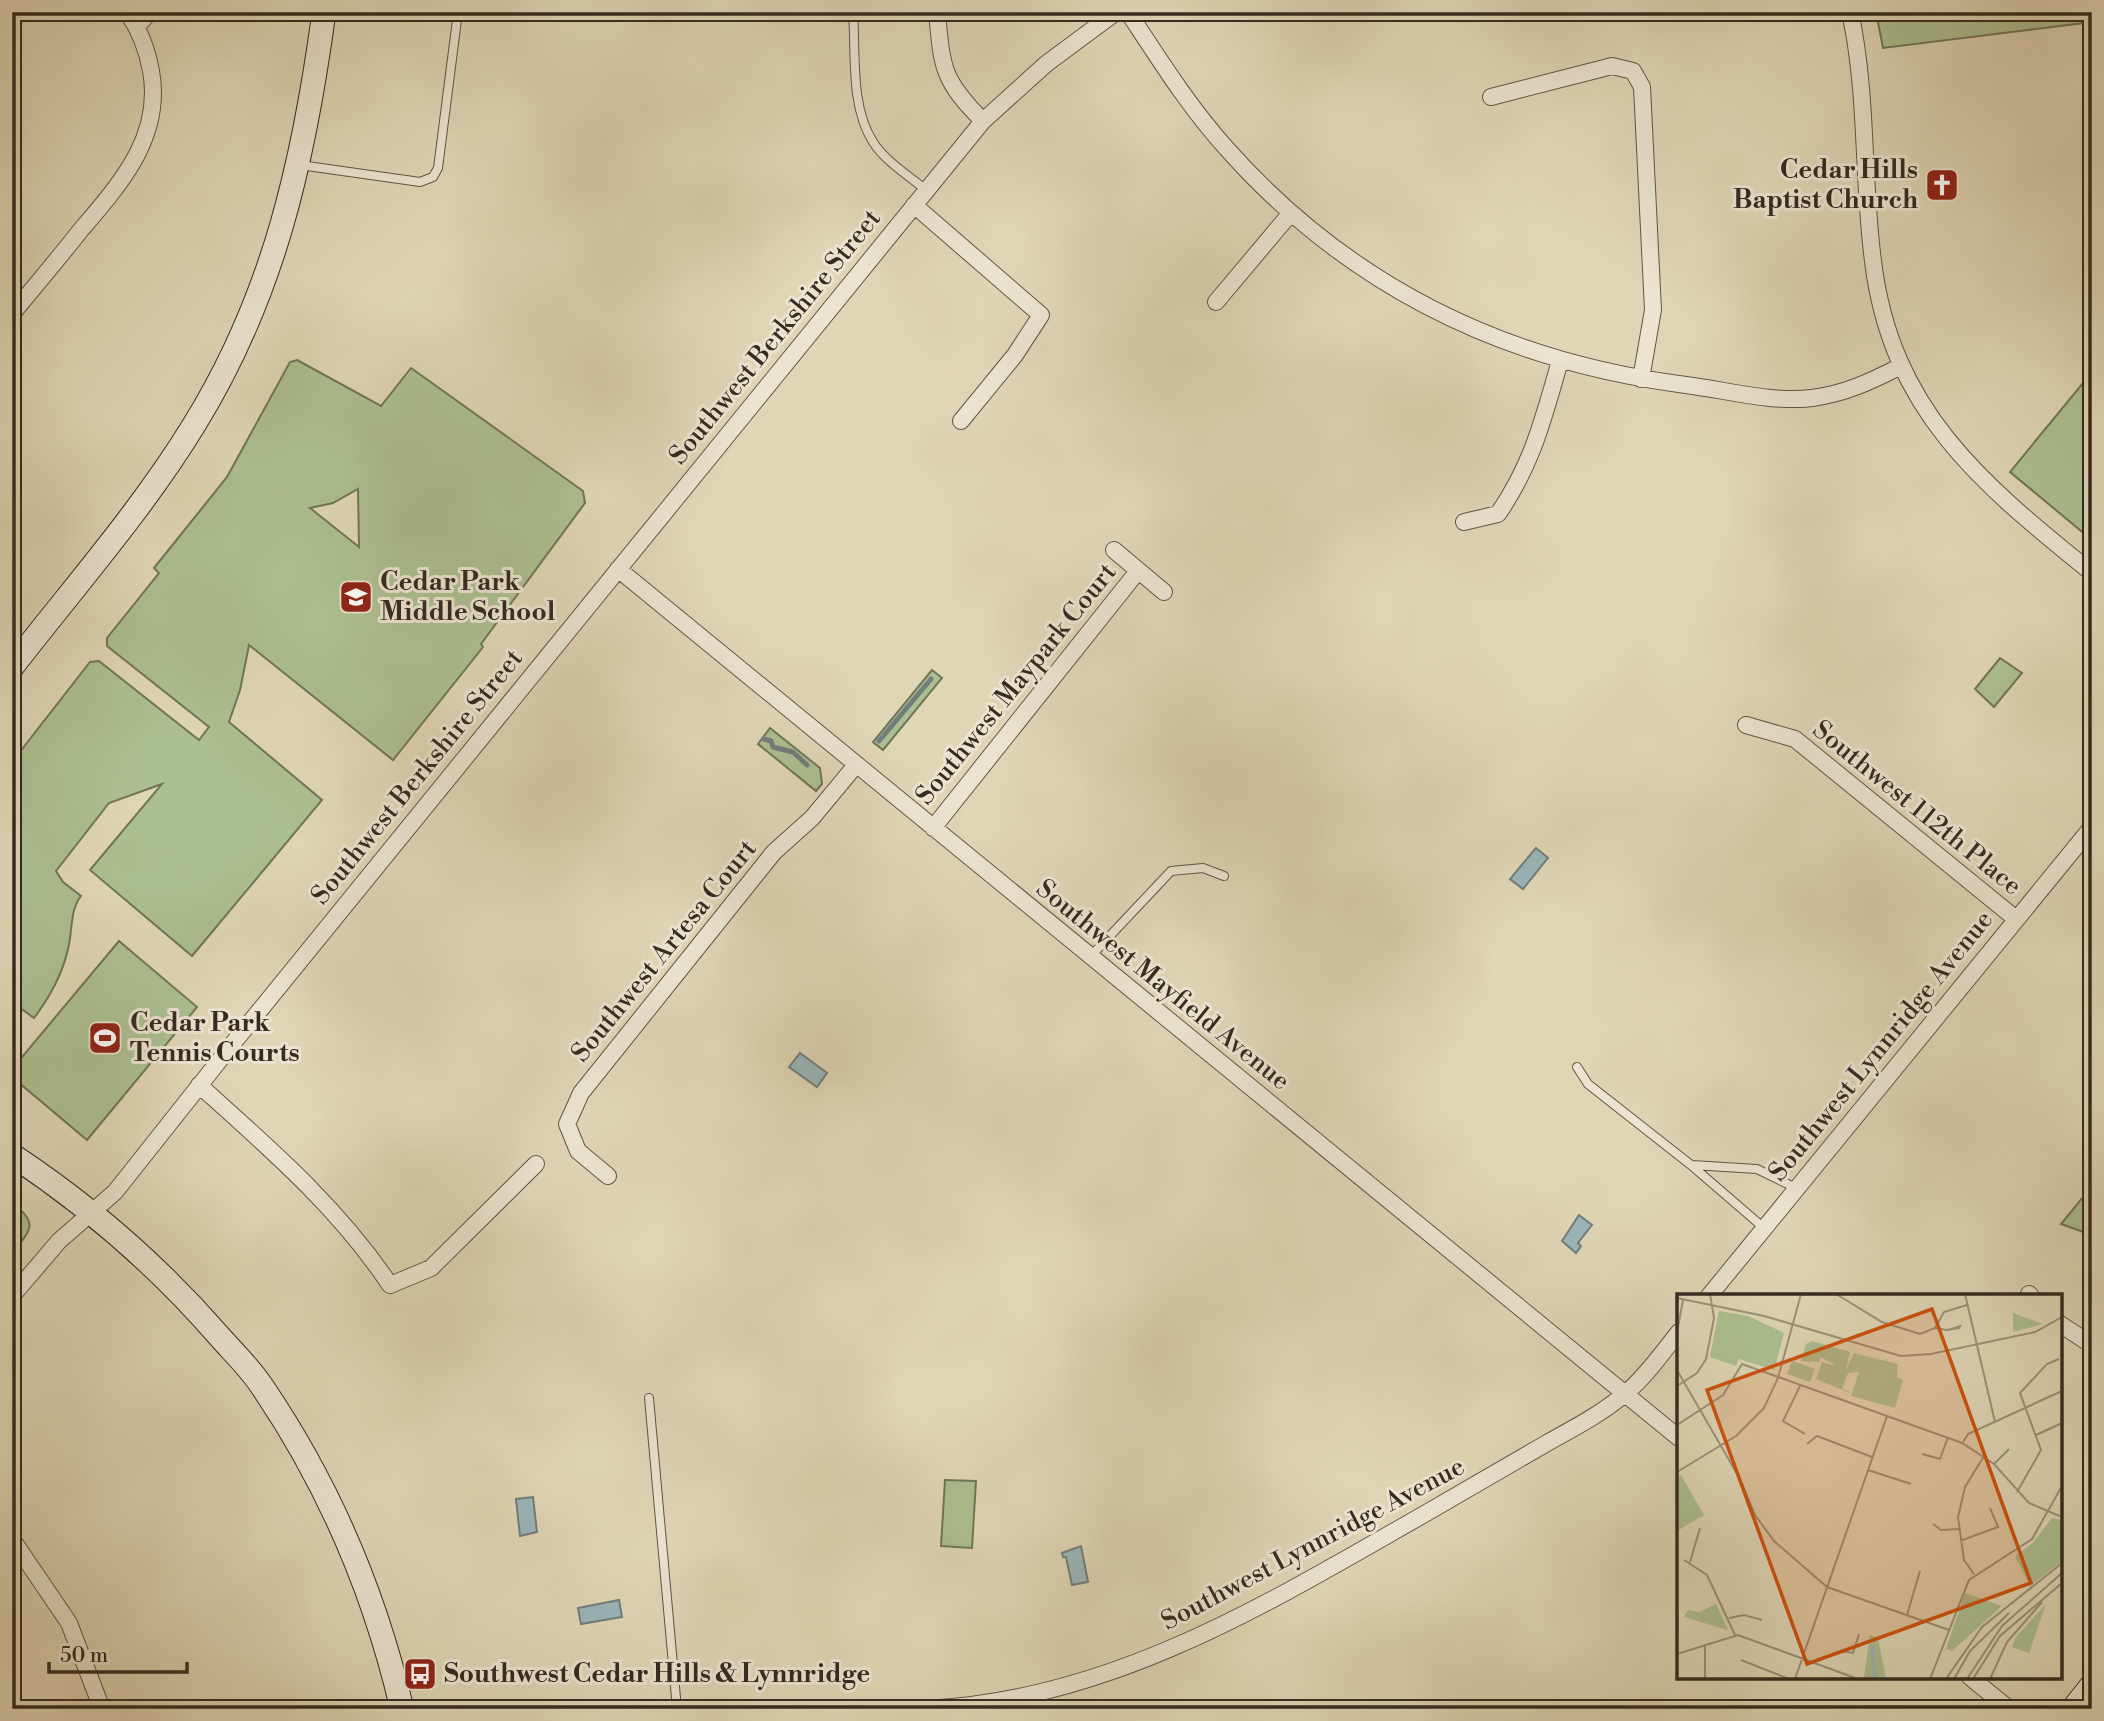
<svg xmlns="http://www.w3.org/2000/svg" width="2104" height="1721" font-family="'Libre Bodoni',serif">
<rect width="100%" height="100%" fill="#dfd6b6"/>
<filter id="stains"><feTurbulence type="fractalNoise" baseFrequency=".00286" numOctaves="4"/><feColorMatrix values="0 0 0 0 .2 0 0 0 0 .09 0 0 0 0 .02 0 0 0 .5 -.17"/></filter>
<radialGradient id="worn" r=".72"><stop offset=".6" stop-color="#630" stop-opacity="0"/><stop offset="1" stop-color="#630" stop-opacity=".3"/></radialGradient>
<path fill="#acbf92" stroke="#707559" stroke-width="2" fill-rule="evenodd" d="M1876 12H2092V22L1883 48Z
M297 360 381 406 411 368 583 491 585 503 481 644 483 647 393 760 249 645 240 690 229 722 322 800 192 956 90 870 162 784 109 803 56 871 63 882 81 896C69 911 73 934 67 953 61 977 49 998 34 1018L12 1002V784L19 775 12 769V762L90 662 99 661 199 740 209 727 107 646V638L159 573 154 568 227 477 290 362ZM358 489 359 547 310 508 333 503Z
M2092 372V540L2010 472Z
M2000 658 2022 673 1994 707 1975 689Z
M932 670 942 678 883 750 873 742Z
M770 728 820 768 822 784 816 791 758 744Z
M119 941 197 1007 87 1140 12 1077V1069Z
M2092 1186V1235L2061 1224Z
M12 1203C40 1223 30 1231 12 1253Z
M945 1480 976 1481 972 1548 941 1546Z"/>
<path fill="#9ab6ba" stroke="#727e7c" stroke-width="2" d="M1536 848 1548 858 1523 889 1510 879Z
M800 1053 827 1073 817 1087 789 1067Z
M1579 1215 1592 1225 1578 1243 1581 1246 1576 1253 1562 1241Z
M533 1497 537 1532 520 1536 516 1499Z
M1081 1546 1088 1582 1072 1585 1066 1557H1063L1062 1553Z
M619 1600 622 1617 581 1624 578 1608Z"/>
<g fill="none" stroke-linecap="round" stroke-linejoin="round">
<path stroke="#727e7c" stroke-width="5" d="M764 739 771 741 773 747 793 752 807 765
M879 741 931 679"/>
<defs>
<path id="lane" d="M853 12C856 53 850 106 873 142 885 161 908 175 926 190
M300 165 420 182 433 177 438 168 458 12
M1090 957 1171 871 1203 868 1224 876
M1577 1067 1588 1084 1691 1165 1764 1228
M1692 1165 1757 1169 1796 1188
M649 1398 677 1709"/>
<path id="street" d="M937 12C942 68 942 80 983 121
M1128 12C1159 59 1189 107 1227 149 1349 286 1505 362 1686 385 1726 390 1772 403 1812 398 1844 394 1872 381 1901 366
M1850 12C1868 94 1862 178 1873 261 1891 411 1982 484 2092 573
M137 26 150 12
M1491 97 1612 66 1633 71 1642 87 1653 310 1641 379
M914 205 1041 315 1015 355 961 421
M1216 302 1290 214
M12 314C35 286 58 259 80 231 120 184 163 137 151 71 147 49 140 30 127 12
M1464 522 1498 514C1533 463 1543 419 1560 361
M1114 550 1164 592
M618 569 1679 1438
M1746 725 1795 739 2016 919
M933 828 1138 571
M199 1085C269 1148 338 1207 390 1285L431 1268 536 1164
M608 1176 578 1151 567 1124 581 1093 774 852 812 818 856 765
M2029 1294 2031 1296
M12 1296 59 1241 115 1192 234 1042 983 121 1046 64 1116 12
M1709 1296 2092 827
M2060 1324 2092 1345
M12 1539 69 1623 102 1709
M1970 1677 2009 1709
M926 1709C1113 1700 1270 1602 1428 1512 1467 1489 1507 1466 1547 1443 1574 1428 1603 1413 1627 1392 1647 1375 1662 1353 1679 1332"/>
<path id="secondary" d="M12 667C74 587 142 510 194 425 274 296 304 160 324 12
M12 1155C89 1206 159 1267 219 1336 233 1352 249 1367 261 1385 328 1483 375 1593 402 1709
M2073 1709 2092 1685"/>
</defs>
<use href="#lane" stroke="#605646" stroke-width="10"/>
<use href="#street" stroke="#605646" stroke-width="18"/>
<use href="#secondary" stroke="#352b20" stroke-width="25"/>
<use href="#lane" stroke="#eae4d0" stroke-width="8"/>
<use href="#street" stroke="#eae4d0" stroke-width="16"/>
<use href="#secondary" stroke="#eae4d0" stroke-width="23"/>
</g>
<defs>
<symbol id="church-square" viewBox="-11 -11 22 22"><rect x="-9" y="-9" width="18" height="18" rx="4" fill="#8f2418" stroke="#eae4d0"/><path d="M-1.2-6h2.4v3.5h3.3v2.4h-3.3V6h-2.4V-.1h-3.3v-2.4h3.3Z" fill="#fff"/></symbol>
<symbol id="school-square" viewBox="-11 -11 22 22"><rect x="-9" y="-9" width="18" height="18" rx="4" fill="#8f2418" stroke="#eae4d0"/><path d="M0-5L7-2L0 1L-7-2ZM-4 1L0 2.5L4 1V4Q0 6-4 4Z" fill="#fff"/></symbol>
<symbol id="stadium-square" viewBox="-11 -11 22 22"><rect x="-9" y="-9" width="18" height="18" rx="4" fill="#8f2418" stroke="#eae4d0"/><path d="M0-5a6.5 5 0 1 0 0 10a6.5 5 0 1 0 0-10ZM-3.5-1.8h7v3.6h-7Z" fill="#fff"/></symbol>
<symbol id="bus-square" viewBox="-11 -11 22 22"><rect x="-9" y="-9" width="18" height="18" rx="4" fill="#8f2418" stroke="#eae4d0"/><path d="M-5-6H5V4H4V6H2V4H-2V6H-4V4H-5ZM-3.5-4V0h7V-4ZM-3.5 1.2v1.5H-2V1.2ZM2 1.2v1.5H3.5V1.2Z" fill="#fff"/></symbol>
</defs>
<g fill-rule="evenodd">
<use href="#church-square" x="1923" y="166" width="38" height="38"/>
<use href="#school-square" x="337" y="578" width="38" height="38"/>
<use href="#stadium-square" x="86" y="1019" width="38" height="38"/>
<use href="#bus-square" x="401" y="1655" width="38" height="38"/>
</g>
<g text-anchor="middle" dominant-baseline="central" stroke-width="6" stroke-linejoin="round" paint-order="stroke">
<g font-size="26" font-weight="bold" fill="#352b20" stroke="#eae4d0" text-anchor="start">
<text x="1918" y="170" text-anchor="end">Cedar Hills<tspan x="1918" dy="30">Baptist Church</tspan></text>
<text x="380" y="582">Cedar Park<tspan x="380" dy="30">Middle School</tspan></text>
<text x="130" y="1023">Cedar Park<tspan x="130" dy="30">Tennis Courts</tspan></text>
<text x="444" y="1674">Southwest Cedar Hills &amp; Lynnridge</text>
</g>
<g font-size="26" fill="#352b20" stroke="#eae4d0">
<text transform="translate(775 337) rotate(-51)">Southwest Berkshire Street</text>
<text transform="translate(1016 684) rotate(-51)">Southwest Maypark Court</text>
<text transform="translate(417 777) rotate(-51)">Southwest Berkshire Street</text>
<text transform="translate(1917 808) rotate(39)">Southwest 112th Place</text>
<text transform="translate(664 951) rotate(-51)">Southwest Artesa Court</text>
<text transform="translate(1163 985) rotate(39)">Southwest Mayfield Avenue</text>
<text transform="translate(1881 1046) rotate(-51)">Southwest Lynnridge Avenue</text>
<text transform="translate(1313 1544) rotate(-28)">Southwest Lynnridge Avenue</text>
</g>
</g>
<g transform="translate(1677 1294)">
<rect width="385" height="385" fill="#dfd6b6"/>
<path d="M42 17 71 22 107 39 97 76 62 65 59 72 33 63ZM336 19 366 30 336 38ZM135 47 173 58 169 76 177 59 221 70 220 83 226 86 218 114 174 102 182 78 171 79 165 95 173 98V99L139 85 145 68 159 72 144 63 142 68 124 67 129 50ZM115 67 138 75 133 88 110 80ZM4 181 27 221 0 237V184ZM375 224 385 226V267L353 292 338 262 356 249ZM288 299 325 312 275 357 269 355ZM39 310 51 336 7 323 11 316 22 318ZM369 310 352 359 335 353 339 343ZM193 341 201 344 209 385 187 383Z" fill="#acbf92"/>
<path fill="none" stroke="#9ab6ba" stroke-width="3.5" d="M195 352 198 385"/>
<path fill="none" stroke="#9b927a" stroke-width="2" d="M159 0 205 28 243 40 258 34 267 18 290 11M288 0 318 128M0 4 87 22 224 62 254 60 358 38 385 23M258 34 269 36 282 34 283 32 272 36M0 39 6 6M0 76 63 185 78 221 97 247 150 293 272 336M0 92 20 79 29 65 37 24 33 0M123 92 106 127 128 140M0 131 46 101 65 70 285 149 317 170 352 209 385 223M359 141 385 129M286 148 291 140 385 97M130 150 140 142 195 163M245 160 263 165 271 143M317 170 332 155M191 176 234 190M0 178 59 142 87 114 101 84 124 0M340 198 364 156 343 99 370 70 382 65M256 230 264 236 282 235M283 247 321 233 313 214M7 266 30 281 58 341M13 268 23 234M297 280 287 266 281 223 288 193 307 162M230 321 243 277M52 324 67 321 85 326M28 352V385M163 357 176 359 182 340M0 360 61 341 181 385M64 366 112 385M118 385 210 122M253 385 292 286 355 245 385 192M269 385 305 333 385 269M277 385 293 357 332 319M290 385 325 332 385 279M296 385 323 342 385 289M313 385 330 348 365 308"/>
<path fill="#cd520f" fill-opacity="0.15" stroke="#cd520f" stroke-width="3.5" d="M255 15 354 289 130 370 30 96Z"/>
<rect width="385" height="385" fill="none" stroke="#352b20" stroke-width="3.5"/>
</g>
<rect width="2104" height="1721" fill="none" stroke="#dfd6b6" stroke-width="42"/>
<rect x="14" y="14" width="2076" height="1693" fill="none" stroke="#352b20" stroke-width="3.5"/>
<rect x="21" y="21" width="2062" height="1679" fill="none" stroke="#352b20" stroke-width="2"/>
<path d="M49 1662v10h138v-10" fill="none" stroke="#352b20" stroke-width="3.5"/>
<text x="60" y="1662" font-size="21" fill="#352b20" stroke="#eae4d0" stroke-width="5" paint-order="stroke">50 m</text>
<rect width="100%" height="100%" filter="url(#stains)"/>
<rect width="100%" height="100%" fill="url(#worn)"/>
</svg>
